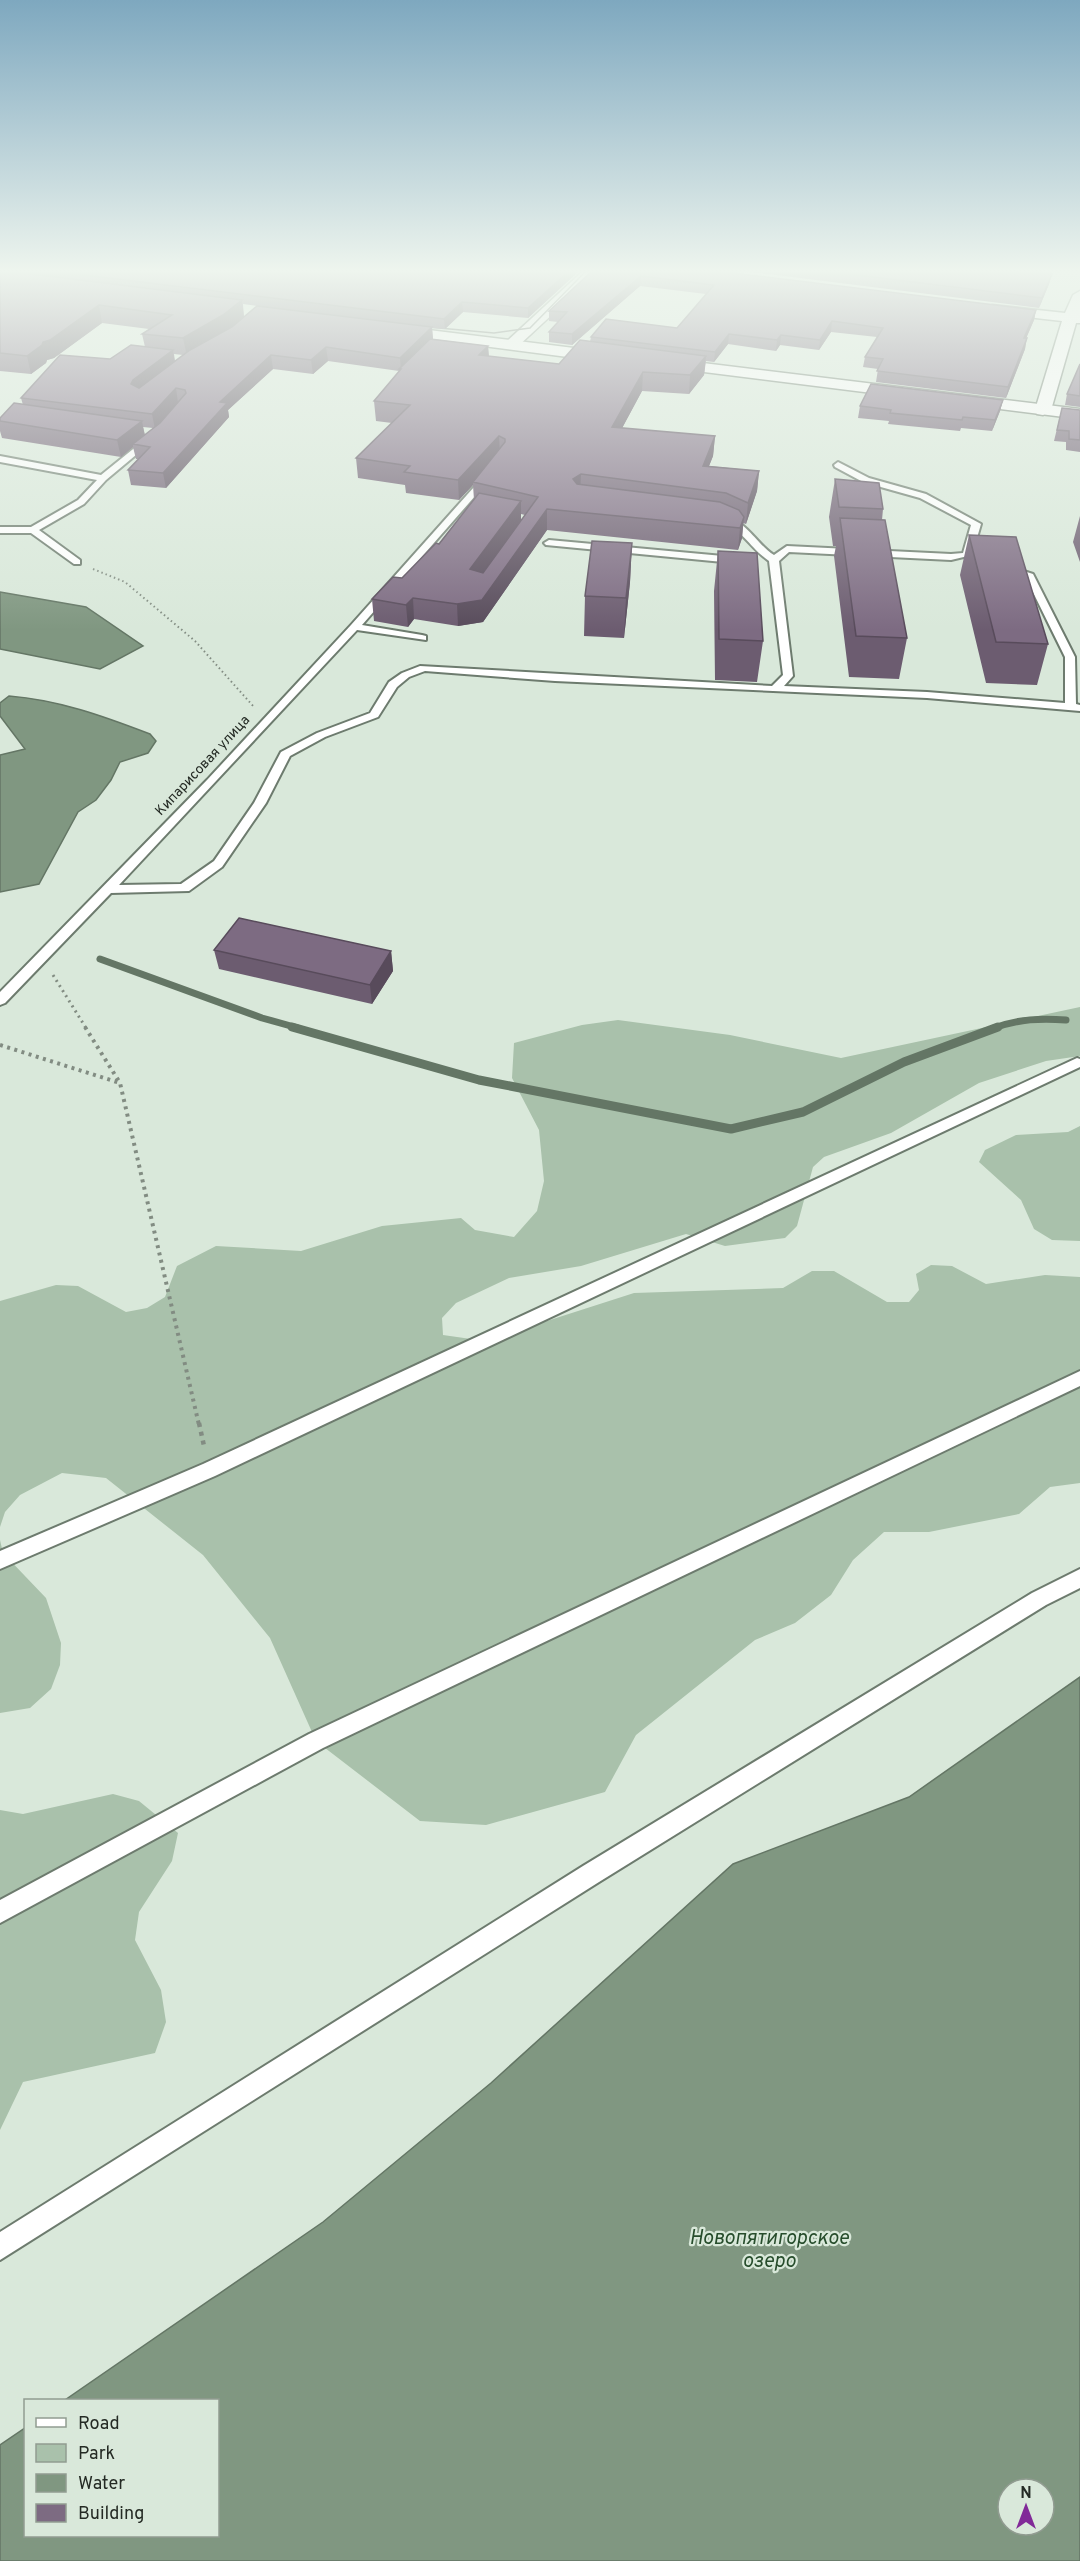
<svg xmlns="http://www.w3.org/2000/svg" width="1080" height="2561" font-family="Overpass,sans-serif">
<rect width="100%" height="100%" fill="#d9e8da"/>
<path fill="#a9c1ab" d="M1080 1007V1056L1046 1061 979 1083 891 1133 824 1157 813 1167 797 1226 785 1238 725 1246 686 1234 581 1266 509 1278 456 1303 442 1318 443 1335 485 1341 634 1293 783 1288 812 1271H834L887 1302H909L919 1290 916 1274 931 1265 952 1266 986 1284 1045 1275 1080 1277V1483L1050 1487 1019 1514 929 1532H884L853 1560 831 1595 795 1623 755 1640 636 1735 605 1792 486 1825 420 1821 316 1741 270 1638 203 1555 106 1478 62 1473 20 1495 5 1512 0 1527V1301L56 1285 78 1286 126 1312 147 1308 165 1297 177 1266 216 1246 301 1251 382 1226 461 1218 475 1230 514 1237 537 1211 544 1181 539 1130 512 1078 514 1043 582 1025 618 1020 730 1035 841 1058Z
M1080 1126V1241L1052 1240 1034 1229 1021 1200 979 1162 985 1150 1016 1135 1068 1132Z
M0 1540 3 1553 46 1598 61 1643 60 1665 51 1689 30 1708 0 1713Z
M113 1794 139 1801 178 1833 172 1861 139 1912 135 1940 161 1990 166 2022 155 2053 23 2082 0 2130V1810L23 1814Z"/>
<path fill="#809781" stroke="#647665" stroke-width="1.5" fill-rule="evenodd" d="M0 592 86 607 143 646 100 669 0 649Z
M9 696C59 700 103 716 150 734L156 741 148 753 120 762 111 780 96 800 78 812 39 884 0 892V755L25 749 0 716V703Z
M1080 1677V2561H0V2445L25 2428 26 2536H218V2400H65L323 2222 491 2083 733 1864 909 1797ZM1008 2489H1044V2525H1008Z"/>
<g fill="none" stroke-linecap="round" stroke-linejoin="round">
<path stroke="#647665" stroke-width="7" d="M100 959 262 1018 298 1028
M994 1028C1019 1019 1041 1018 1066 1020"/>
<path stroke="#647665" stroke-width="9" d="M292 1027 479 1080 731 1129 803 1112 904 1062 998 1027"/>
<defs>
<path id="lane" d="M148 437 155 439 106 480 84 504 39 530 80 560V564H74L31 533H0V527H31L78 500 97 480 0 462V456L101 475Z
M838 462 869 478 926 494 981 524 972 555 951 560 789 552 779 561 793 676 784 686 927 692 1065 703V657L1026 578 1005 571V567L1008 566 1033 574 1075 657 1076 704 1080 705V711L927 698 555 681 425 671 409 677 397 687 378 717 325 737 290 756 266 803 222 867 189 891 111 893 5 1003 0 1005V992L207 780 351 625 483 477 490 479 362 625 422 635 426 636V640L357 630 119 885 181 884 214 861 254 803 281 752 317 733 370 713 389 682 402 673 420 666 772 686 783 675 769 561C749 547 745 532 722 522V518C744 516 756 544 774 555L787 546 951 554 963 553 971 525 920 498 863 482 835 467 834 465Z
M549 540 723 556 738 555 743 558 738 561 723 562 546 545 544 543Z
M1077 1058 1080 1059V1067L215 1476 0 1569V1551L203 1464Z
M1080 1371V1386L323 1748 0 1923V1900L309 1734Z
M1080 1569V1588L1046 1605 599 1882 0 2260V2232L583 1866 1032 1593Z"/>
<path id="street" d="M583 271H599L516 348H506L503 345 506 342Z
M1080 291V323H1076L1051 410 1043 415 1037 414 1035 410 1062 321 992 313 985 309 992 305 1065 313 1073 295Z"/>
<path id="secondary" d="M388 325 614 353 622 358 614 363 383 333 380 330Z
M662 358 1080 409V419L656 366 654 363Z"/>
</defs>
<use href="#lane" stroke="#6d7b6e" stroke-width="4"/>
<use href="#street" stroke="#6d7b6e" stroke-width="3"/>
<use href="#secondary" stroke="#6d7b6e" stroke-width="3"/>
<path stroke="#828c82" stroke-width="2" stroke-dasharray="1.5 3" stroke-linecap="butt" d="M93 569 125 582 195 641 254 707"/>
<path stroke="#828c82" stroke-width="3" stroke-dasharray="2 4" stroke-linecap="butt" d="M53 975 86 1028"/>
<path stroke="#828c82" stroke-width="4" stroke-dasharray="3 4.5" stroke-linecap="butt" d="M85 1027 120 1083 199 1425
M0 1045 120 1083"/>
<path stroke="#828c82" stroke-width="4.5" stroke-dasharray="4 5" stroke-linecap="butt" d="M199 1423 204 1446"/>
<use href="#lane" fill="#fff" fill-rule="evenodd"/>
<use href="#street" fill="#fff" fill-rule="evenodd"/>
<use href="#secondary" fill="#fff" fill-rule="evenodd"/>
<path stroke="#5f6860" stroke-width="1.5" d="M417 326 494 333 530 328 586 271"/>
</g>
<path fill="#6c5c70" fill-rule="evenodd" d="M0 271H579L528 318 463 312 445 329 432 328 433 339 488 346 489 356 559 364 590 342 591 337 677 328 706 294 640 286 572 345 549 342V332L558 322 549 321V311L592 271 1036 310 1034 320 1026 338 1025 349 1006 398 876 382 878 369 863 367 865 357 877 337 831 332 819 350 780 345 776 351 728 344 714 362 706 361 704 375 689 394 642 391 622 428 715 436 713 456 709 466 759 471 757 491 746 524 743 523 742 538 738 550 547 530 483 622 458 626 414 619 408 627 374 621 372 599 402 578 439 544 474 500 473 485 459 500 406 493 405 485 358 478 356 458 392 423 376 421 374 401 399 371 328 361 313 374 273 369 228 410 229 417 166 488 131 485 128 470 138 459H136L133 447 121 457 2 438 0 431V418L23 405 21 398 110 359 145 347 142 334 149 329 102 323 54 358 47 360 46 363 31 374 0 371ZM243 304 257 306 244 317ZM174 354 183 355 175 361ZM143 427 153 428 145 435ZM521 514 525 515 521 521Z
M744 271H1051L1049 284 1039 308Z
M1080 364V407L1065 405 1067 394Z
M1003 400 1000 411 992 431 961 428 960 431 888 424 889 421 858 418 860 406Z
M1062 408 1080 410V452L1066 450V442L1054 441Z
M835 479 883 509 882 520 907 638 899 679 849 677 834 556 836 546H833L829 517Z
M1080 516V562L1073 542Z
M969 535 1048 644 1037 685 986 683 960 575Z
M632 543 630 582 624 638 584 636 585 596Z
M718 551 763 641 757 682 715 680 714 591Z
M214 950 391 951 393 971 372 1004 219 969Z"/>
<path fill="#584b5b" d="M569 271H579L528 318V308Z
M1052 274 1049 284 1039 308 1042 298Z
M641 276 640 286 572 345V334Z
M242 300 244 318 226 333 187 356 183 338Z
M462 302 463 312 445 329 444 319Z
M99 305 102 323 54 358 47 360 46 363 31 374 27 356 43 342Z
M1036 310 1034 320 1022 348 1024 338Z
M832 321 831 332 819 350 820 340Z
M432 327 433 341 401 369 400 358Z
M729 334 728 344 714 362 715 352Z
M781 335 780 345 776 351 777 340Z
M1027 338 1025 349 1006 398 1008 387Z
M488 346 489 365 479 355Z
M326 347 328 361 313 374 311 360Z
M173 350 175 364 136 394 131 384 133 380Z
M271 355 273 369 228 410 229 417 166 488 163 473 220 402Z
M706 356 704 375 689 394 690 375Z
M643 372 642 391 612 447V427Z
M176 388 178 403 155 429 152 414Z
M1003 400 1000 411 992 431 995 420Z
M142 421 145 437 133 444V447L121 457 117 440Z
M499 436 500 456 473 482V485L459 500 458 480Z
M715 436 713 456 701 486 703 466Z
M759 471 757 491 746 524 748 503Z
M581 474 580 495 573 479Z
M521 501V522L471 591 470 569Z
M547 509V530L483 622 458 626 457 604Z
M744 517 742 538 738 550 740 528Z
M632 543 630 582 624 638 626 598Z
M413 598 414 619 408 627 406 605Z
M391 951 393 971 372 1004 370 985Z"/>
<path fill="#7d6b82" stroke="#584b5b" stroke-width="1.5" d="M0 271H7L242 300 223 315 183 338 142 334 172 315 99 305 50 340 43 342 42 345 27 356 0 353Z
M51 271H569L528 308 462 302 444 319Z
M592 271H716L1036 310 1024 338H1027L1008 387 877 371 883 359 865 357 883 328 832 321 820 340 781 335 777 340 729 334 715 352 591 337 606 319 677 328 714 285 641 276 572 334 549 332 567 312 549 311Z
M825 271H1050L1049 274H1052L1042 298Z
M257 306 432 327 400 358 326 347 311 360 271 355 220 402 227 403 163 473 128 470 150 447 133 444 160 423 186 393 185 390 176 388 152 414 21 398 60 355 110 359 131 345 173 350 133 380 131 384 139 388 190 350 232 327Z
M430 339 488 346 479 355 559 364 580 340 706 356 690 375 643 372 612 427 715 436 703 466 759 471 748 503 726 493 581 474 573 479 577 484 720 502 739 510 744 517 740 528 547 509 482 600 457 604 413 598 406 605 372 599 393 577 402 578 436 543 439 544 479 493 521 501 470 569 483 573 538 497 473 482 505 442V439L499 436 458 480 404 472 410 466 356 458 410 405 374 401 401 369H399Z
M1080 364V396L1067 394Z
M871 384 1003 400 995 420 963 417 962 420 890 413 891 410 860 406Z
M14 403 142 421 117 440 0 421V418Z
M1062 408 1080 410V440L1069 439V431L1057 430Z
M835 479 879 483 883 509 839 507Z
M840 518 885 520 907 638 856 636Z
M969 535 1016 537 1048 644 996 642Z
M592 541 632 543 626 598 585 596Z
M718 551 757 553 763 641 719 639Z
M239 918 391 951 370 985 214 950Z"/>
<linearGradient id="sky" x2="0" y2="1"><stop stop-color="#7ea8bf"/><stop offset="0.43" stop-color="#eef5ee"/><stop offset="1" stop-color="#eef5ee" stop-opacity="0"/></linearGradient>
<rect width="1080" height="630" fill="url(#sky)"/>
<g text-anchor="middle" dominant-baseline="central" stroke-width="4.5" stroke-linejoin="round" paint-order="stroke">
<g font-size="14" fill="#242a24" stroke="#d9e8da">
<text transform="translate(203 766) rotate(-47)">Кипарисовая улица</text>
</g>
<g font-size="20" font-style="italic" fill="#274d2c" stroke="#d9e8da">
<text x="769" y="2239">Новопятигорское<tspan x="769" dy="23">озеро</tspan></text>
</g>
</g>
<rect x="24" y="2399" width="195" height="138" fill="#d9e8da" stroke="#919c91" stroke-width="1.5"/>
<rect x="36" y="2418" width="30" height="9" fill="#ffffff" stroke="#919c91" stroke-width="1.5"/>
<text x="78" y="2429" font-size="18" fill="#242a24">Road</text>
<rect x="36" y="2444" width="30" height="18" fill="#a9c1ab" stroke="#919c91" stroke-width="1.5"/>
<text x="78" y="2459" font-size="18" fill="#242a24">Park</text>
<rect x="36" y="2474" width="30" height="18" fill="#809781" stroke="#919c91" stroke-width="1.5"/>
<text x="78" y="2489" font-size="18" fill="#242a24">Water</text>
<rect x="36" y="2504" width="30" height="18" fill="#7d6b82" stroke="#919c91" stroke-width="1.5"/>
<text x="78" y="2519" font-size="18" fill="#242a24">Building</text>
<g transform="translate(1026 2507)"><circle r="28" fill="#d9e8da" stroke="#919c91" stroke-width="1.5"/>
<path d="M0-4.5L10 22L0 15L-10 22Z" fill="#812a98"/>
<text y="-9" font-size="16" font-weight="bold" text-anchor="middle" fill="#242a24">N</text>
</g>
</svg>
